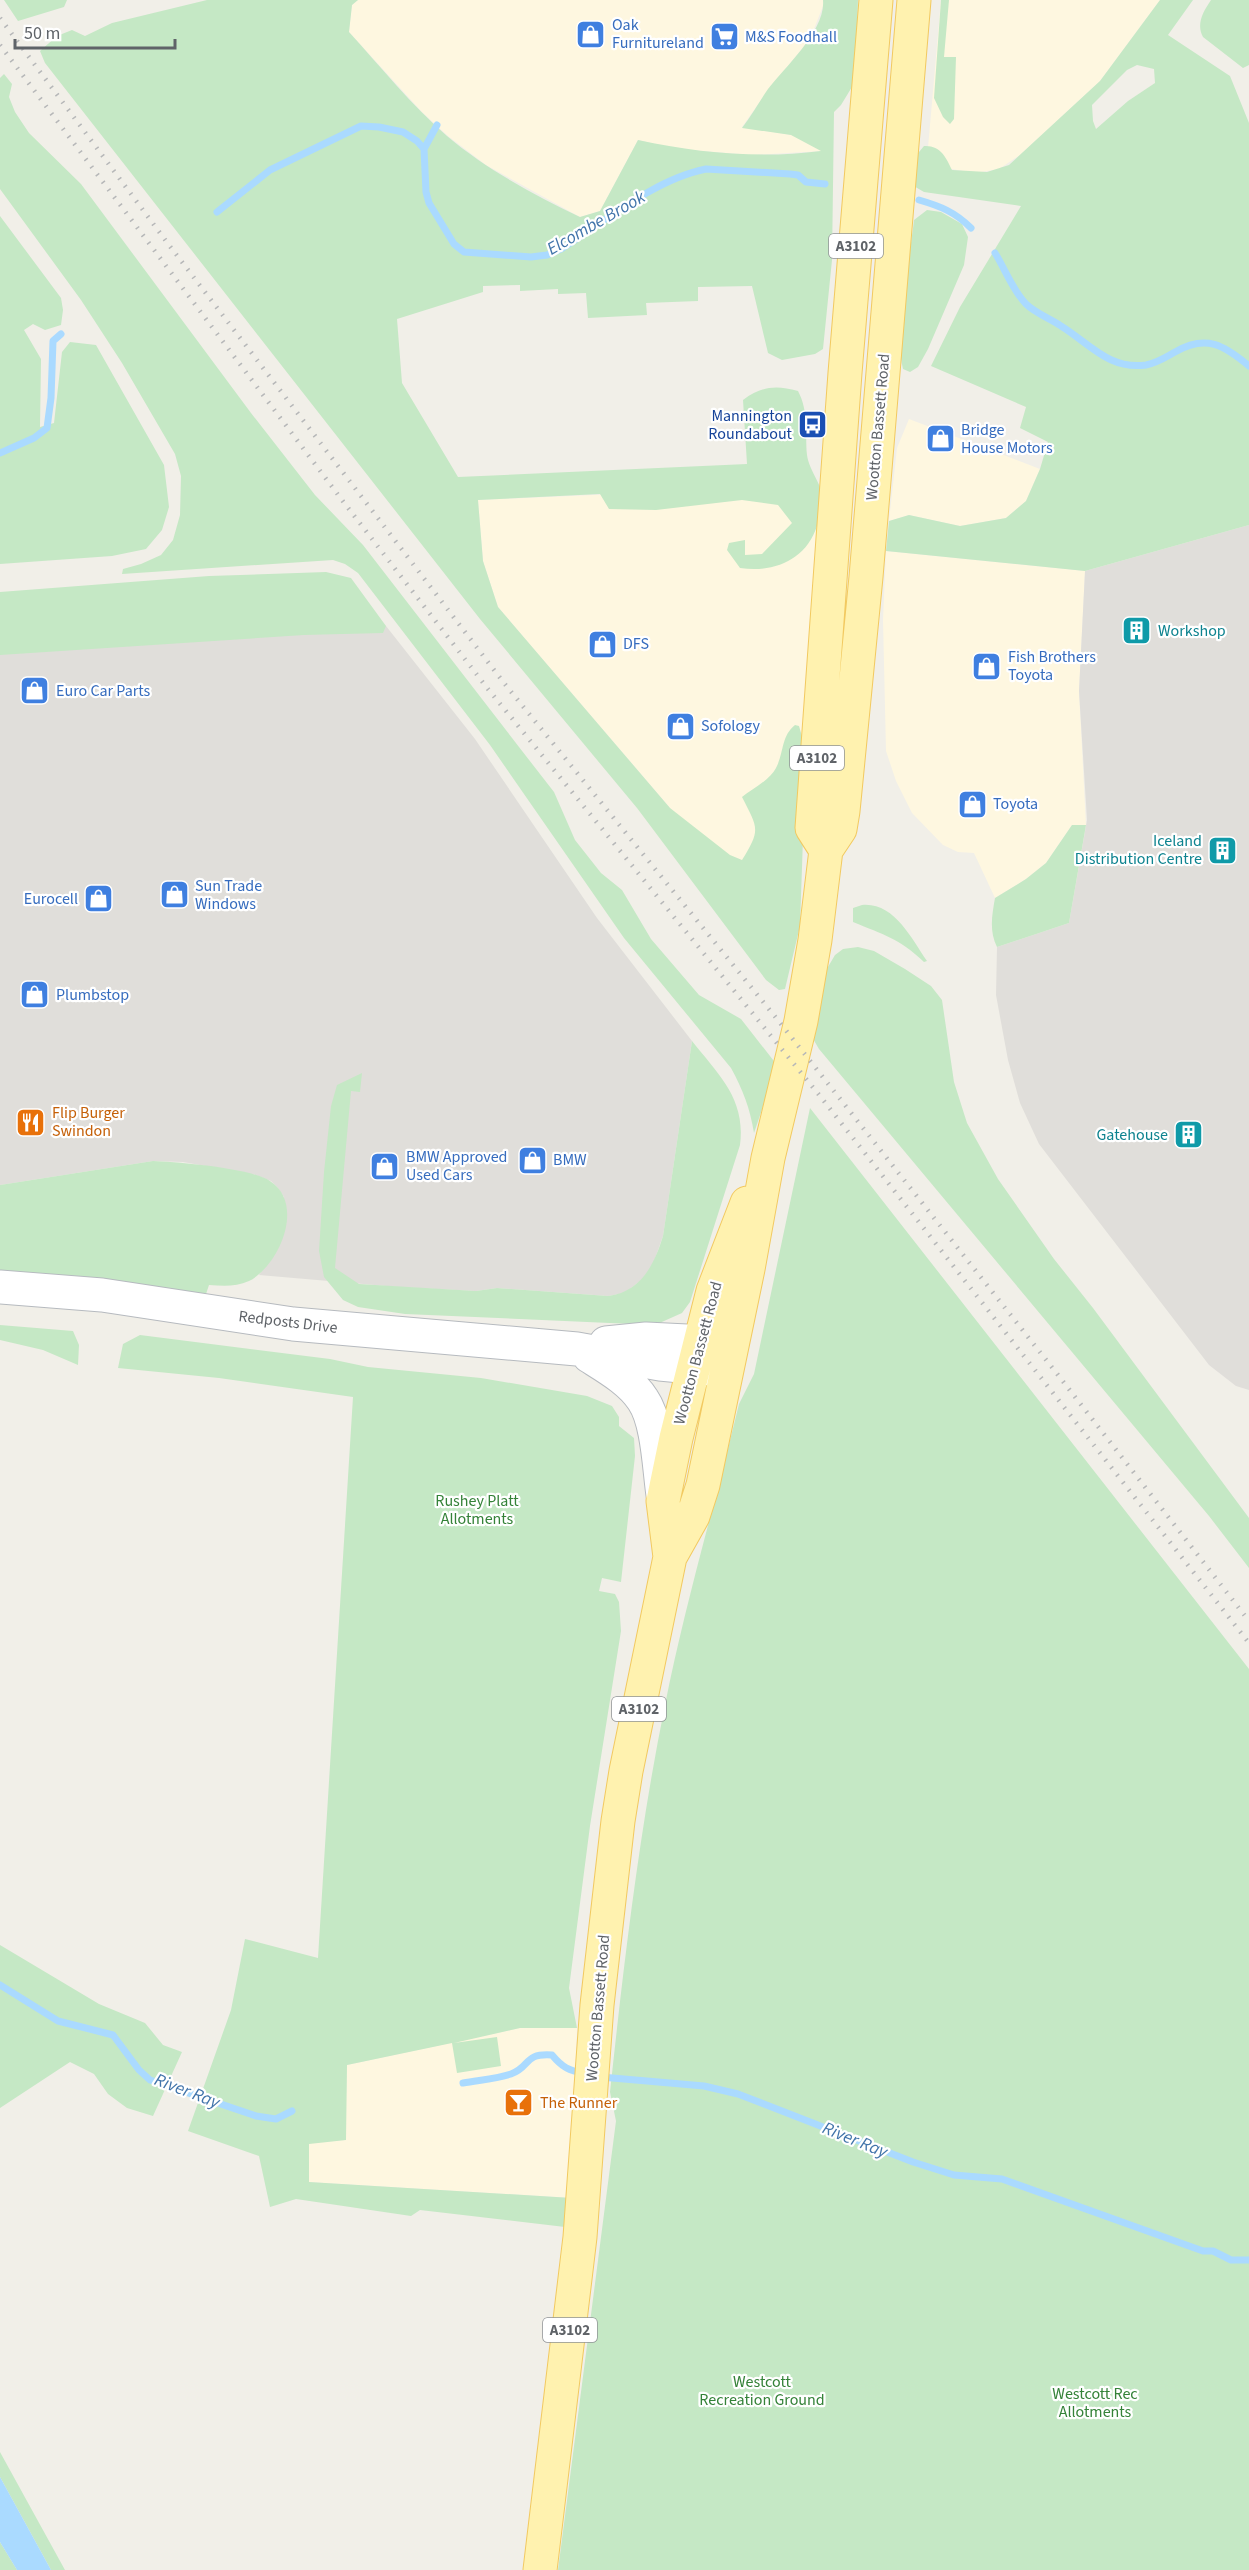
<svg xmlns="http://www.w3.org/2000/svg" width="1249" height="2570" font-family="'Source Sans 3',sans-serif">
<rect width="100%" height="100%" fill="#f1efe8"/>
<path fill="#fef7e0" d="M358 0H823V6L810 39 769 89 742 127 792 135 823 151 752 155 677 149 638 140 600 211 580 217 486 165 448 136 422 112 349 32 352 5Z
M941 0H1160L1100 81 1020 155 999 169 975 173 940 167 927 159Z
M909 419 1040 469 1026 501 1006 518 960 526 909 515 889 521 897 448Z
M798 486 823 514 807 666 803 742 736 885 498 607 483 561 478 500Z
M886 551 1085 571 1079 691 1086 825H1072L1046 863 1026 879 995 898 974 853 958 852 943 845 912 813 896 781 886 751 883 620Z
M520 2028H577L572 2198 309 2182V2143L345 2140 347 2065Z"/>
<path fill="#e0deda" d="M1249 525V1390L1236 1386 1209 1365 1039 1144 1020 1103 1008 1060 996 995 997 947 1069 923 1087 820 1079 691 1085 571Z
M365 619 386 626 475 739 597 918 692 1041 663 1236 652 1267 645 1277 625 1293 608 1296 497 1288 476 1291 398 1287 259 1275 275 1253 282 1239 284 1197 277 1187 271 1181 256 1175 183 1162 153 1161 0 1185V631Z"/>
<path fill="#c5e8c5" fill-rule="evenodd" d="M4 0H67L64 7 18 21Z
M207 0H358L352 5 349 32C381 67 411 105 447 136 486 169 534 195 580 217L600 211 638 140C698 153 760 159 821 151L791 135 742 128C752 115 759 102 768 89 785 67 826 30 823 0H858L855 82 841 105 834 112 832 260 823 349 815 354 782 360 768 353 752 286 698 287V301L646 303 647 315 588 318 586 293 558 294V289L520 291V285L483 286V292L397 319 402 383 458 477 747 464 743 400C762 386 776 385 798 391 809 412 805 432 807 455 809 471 824 487 824 503 823 511 820 519 817 526 806 560 774 573 740 568L727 550 729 543 745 540V555L762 554 792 523 778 505 742 500 656 510 609 509 600 494 478 500 483 561 498 607 670 808 730 855 742 860C761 829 758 829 742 797 752 789 770 780 776 768 784 753 781 736 795 725L799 726 806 750 800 926 785 989 779 990 766 980 637 808 480 619 45 63 40 51 57 36 72 30 85 36 112 23Z
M941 0H949L944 57H956L954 119 950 124 943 117 934 98Z
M1160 0H1193L1168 35 1230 76 1249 123V525L1085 571 886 551 889 521 909 515 960 526 1006 518 1026 501 1040 469 1048 442 1020 428 1026 407 931 366 960 307 1021 206 924 192 912 185 914 158 924 146C940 145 946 157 952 170L987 172 1009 165 1100 81ZM1137 65 1154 69 1155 83 1128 101 1096 129 1093 121 1092 105 1127 70Z
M1211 0H1249V65L1243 68 1203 37C1196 24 1203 12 1211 0Z
M4 74 12 84 9 97 15 112 29 133 81 184 251 413 315 495 363 545 519 747 554 792 575 840 601 873 622 890 651 939 699 995 741 1019 777 1065 754 1133C750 1108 743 1090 731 1068L624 938 490 745 358 573 345 564 333 560 122 574 123 569 141 564 161 555 173 540 180 515 181 476 175 454 122 363 81 300 0 189V78Z
M927 210 941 212 962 224 968 237 964 265 928 349 918 367 910 372 903 369C894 334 910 258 914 220Z
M0 216 61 298 63 310 61 325 45 330 33 324 24 330 41 359 40 427 54 423 62 352 70 342 96 345 164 465 169 507 162 530 146 549 112 556 0 564Z
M326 572 351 578 386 626 383 633 304 635 0 655V592L209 576Z
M1072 825H1086L1069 923 997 947C989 931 992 915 995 898L1026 879 1046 863Z
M862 905C894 902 911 938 927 961L924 962C899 938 884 935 853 922V908Z
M858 947 874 951 905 969 931 986 942 1000 954 1082 967 1123 998 1179 1054 1259 1093 1308 1249 1518V1568L1209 1516 819 1049 812 1037 825 972 835 955 843 949Z
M692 1041C719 1075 746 1099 740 1145L690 1302 682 1313 655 1325 405 1314 358 1307 343 1300 324 1277 319 1251 324 1172 331 1106 337 1085 362 1073 360 1092 351 1091 335 1268 359 1284 476 1291 497 1288 608 1296C641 1292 654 1265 663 1236Z
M810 1108 1249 1669V2570H558L616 2121 610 2092C624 1962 639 1833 665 1705 685 1604 715 1504 739 1404L754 1374Z
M153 1161C178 1162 251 1168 270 1181 306 1204 279 1266 249 1281 236 1287 223 1286 209 1285L206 1294 80 1276 0 1274V1185Z
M0 1325 73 1331 79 1345 78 1365 43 1350 0 1340Z
M140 1335 330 1359 368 1367 481 1378 587 1396 612 1406 619 1417V1426L634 1438 635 1456 621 1582 602 1578 599 1591 615 1594 619 1602 621 1631 590 1826 569 1988 577 2028H520L454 2043 497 2037 501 2066 457 2073 452 2043 347 2065 346 2140 309 2144V2182L572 2198 565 2227 420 2210 411 2216 296 2199 270 2207 259 2156 188 2131 231 2010 245 1939 318 1958 353 1397 219 1378 118 1368 123 1344Z
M0 1945 99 2004 145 2023 163 2045 182 2052 153 2116 127 2108 108 2094 94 2074 70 2062 0 2108Z
M0 2452 65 2570H51L0 2477Z
M0 2542 17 2570H0Z"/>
<path fill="#aadaff" d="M0 2477 51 2570H17L0 2542Z"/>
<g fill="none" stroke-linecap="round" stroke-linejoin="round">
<path stroke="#aadaff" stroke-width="7" d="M424 149 437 125
M919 200C940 206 955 212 971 228
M217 212 270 170 361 126 379 127 403 132 417 141 424 149 426 192 429 203 454 244 464 252 531 257 547 255 561 249C604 222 655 179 706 169L790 174 798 175 806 182 825 184
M995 253C1005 269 1013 291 1026 304 1035 313 1051 319 1061 326 1090 344 1109 370 1146 365 1157 363 1166 357 1175 352 1206 334 1224 345 1249 366
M0 453 34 438 47 428 51 398 53 341 61 334
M0 1985 58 2021 113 2035 139 2070 150 2080 256 2116 276 2119 292 2111
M601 2077 704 2086 738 2094 913 2162 954 2175 1002 2179 1203 2251H1213L1231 2260H1249
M463 2083C479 2080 496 2079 511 2074 531 2067 523 2053 552 2055 562 2067 569 2071 584 2073"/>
<defs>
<path id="secondary" d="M0 1287 102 1295 293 1324 577 1349 660 1364 722 1370
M606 1343 646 1339 728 1343
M589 1356C608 1368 631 1381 643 1400 658 1422 659 1468 663 1495"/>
<path id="primary" d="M826 850 812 828 845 373 876 0
M670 1557 663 1501 676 1438 713 1291 747 1203
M540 2570 580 2237 597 2005 618 1821 626 1771 670 1557 693 1516 703 1485 748 1269 768 1158 801 1021 815 940 826 850 840 829 843 811 866 577 914 0"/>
</defs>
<use href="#secondary" stroke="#b6babf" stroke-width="35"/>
<use href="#primary" stroke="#f2c960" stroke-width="35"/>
<use href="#secondary" stroke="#fff" stroke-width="33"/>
<use href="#primary" stroke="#fff2af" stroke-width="33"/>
<path stroke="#b6b7b8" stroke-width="4.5" stroke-dasharray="1.5 8" stroke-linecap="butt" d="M0 18 169 245 504 683 777 1019 1058 1375 1249 1621
M0 45 345 504 488 689 820 1096 1249 1643"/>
</g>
<defs>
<symbol id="shop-square" viewBox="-11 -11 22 22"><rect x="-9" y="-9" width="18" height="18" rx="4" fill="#3f7fe0" stroke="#fff"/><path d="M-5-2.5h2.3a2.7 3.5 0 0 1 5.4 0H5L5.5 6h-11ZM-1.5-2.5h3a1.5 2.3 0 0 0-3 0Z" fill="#fff"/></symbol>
<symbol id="supermarket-square" viewBox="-11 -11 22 22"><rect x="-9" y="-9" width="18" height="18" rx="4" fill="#3f7fe0" stroke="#fff"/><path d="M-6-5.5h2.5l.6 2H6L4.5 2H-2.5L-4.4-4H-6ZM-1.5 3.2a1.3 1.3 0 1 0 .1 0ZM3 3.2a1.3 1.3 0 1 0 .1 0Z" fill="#fff"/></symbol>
<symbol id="bus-square" viewBox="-11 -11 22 22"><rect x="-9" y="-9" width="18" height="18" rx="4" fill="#1a4fb4" stroke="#fff"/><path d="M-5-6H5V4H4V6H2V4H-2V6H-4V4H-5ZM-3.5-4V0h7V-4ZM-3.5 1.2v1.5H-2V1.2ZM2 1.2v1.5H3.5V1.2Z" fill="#fff"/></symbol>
<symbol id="building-square" viewBox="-11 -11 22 22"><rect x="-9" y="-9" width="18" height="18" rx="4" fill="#0f9aa8" stroke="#fff"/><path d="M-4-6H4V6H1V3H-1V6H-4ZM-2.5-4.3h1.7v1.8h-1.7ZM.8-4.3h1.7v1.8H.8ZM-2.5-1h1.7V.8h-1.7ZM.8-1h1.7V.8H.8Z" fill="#fff"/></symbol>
<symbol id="restaurant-square" viewBox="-11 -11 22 22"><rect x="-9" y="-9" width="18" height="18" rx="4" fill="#e8710a" stroke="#fff"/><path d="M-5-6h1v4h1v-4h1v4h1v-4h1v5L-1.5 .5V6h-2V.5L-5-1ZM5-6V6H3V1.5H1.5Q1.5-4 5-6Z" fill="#fff"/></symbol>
<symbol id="bar-square" viewBox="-11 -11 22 22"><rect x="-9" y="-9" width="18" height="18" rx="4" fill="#e8710a" stroke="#fff"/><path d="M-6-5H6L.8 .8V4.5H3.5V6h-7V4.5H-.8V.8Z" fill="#fff"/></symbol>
</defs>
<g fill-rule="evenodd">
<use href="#shop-square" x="574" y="18" width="33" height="33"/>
<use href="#supermarket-square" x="708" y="20" width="33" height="33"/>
<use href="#bus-square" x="796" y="408" width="33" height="33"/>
<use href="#shop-square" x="924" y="422" width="33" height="33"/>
<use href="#building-square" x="1120" y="614" width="33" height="33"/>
<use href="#shop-square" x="586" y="628" width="33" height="33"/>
<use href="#shop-square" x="970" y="650" width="33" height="33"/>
<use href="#shop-square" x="18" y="674" width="33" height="33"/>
<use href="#shop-square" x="664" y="710" width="33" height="33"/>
<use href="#shop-square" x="956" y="788" width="33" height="33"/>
<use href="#building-square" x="1206" y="834" width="33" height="33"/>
<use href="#shop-square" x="158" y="878" width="33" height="33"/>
<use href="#shop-square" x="82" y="882" width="33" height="33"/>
<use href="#shop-square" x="18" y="978" width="33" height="33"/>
<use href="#restaurant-square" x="14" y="1106" width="33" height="33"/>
<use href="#building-square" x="1172" y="1118" width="33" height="33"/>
<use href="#shop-square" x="516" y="1144" width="33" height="33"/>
<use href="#shop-square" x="368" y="1150" width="33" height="33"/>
<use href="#bar-square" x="502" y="2086" width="33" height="33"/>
</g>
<g text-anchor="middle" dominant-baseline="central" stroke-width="4.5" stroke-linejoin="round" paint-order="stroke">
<g fill="#fff" stroke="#8f9295" stroke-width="1.5">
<rect x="829" y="234" width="54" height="24" rx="4.5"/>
<rect x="790" y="746" width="54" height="24" rx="4.5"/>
<rect x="612" y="1697" width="54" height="24" rx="4.5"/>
<rect x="543" y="2318" width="54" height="24" rx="4.5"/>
</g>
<g font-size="15" font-weight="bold" fill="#5f6368">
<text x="856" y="246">A3102</text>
<text x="817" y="758">A3102</text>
<text x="639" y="1709">A3102</text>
<text x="570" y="2330">A3102</text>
</g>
<g font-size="16" fill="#366cbe" stroke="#fff" text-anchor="start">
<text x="612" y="25">Oak<tspan x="612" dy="18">Furnitureland</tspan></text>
<text x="745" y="37">M&amp;S Foodhall</text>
<text x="961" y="430">Bridge<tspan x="961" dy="18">House Motors</tspan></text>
<text x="623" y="644">DFS</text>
<text x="1008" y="657">Fish Brothers<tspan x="1008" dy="18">Toyota</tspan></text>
<text x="56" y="691">Euro Car Parts</text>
<text x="701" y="726">Sofology</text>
<text x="993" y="804">Toyota</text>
<text x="195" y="886">Sun Trade<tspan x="195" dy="18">Windows</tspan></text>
<text x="78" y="899" text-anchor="end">Eurocell</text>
<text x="56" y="995">Plumbstop</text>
<text x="406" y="1157">BMW Approved<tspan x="406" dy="18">Used Cars</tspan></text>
<text x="553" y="1160">BMW</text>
</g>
<g font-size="16" fill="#164399" stroke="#fff" text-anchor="end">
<text x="792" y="416">Mannington<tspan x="792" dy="18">Roundabout</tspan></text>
</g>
<g font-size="16" fill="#5f6368" stroke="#fff">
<text transform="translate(878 427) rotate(-85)">Wootton Bassett Road</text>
<text transform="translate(288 1322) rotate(7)">Redposts Drive</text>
<text transform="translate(698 1353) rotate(-75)">Wootton Bassett Road</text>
<text transform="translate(598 2008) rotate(-85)">Wootton Bassett Road</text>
</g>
<g font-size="16" fill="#0d838f" stroke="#fff" text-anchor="end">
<text x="1158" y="631" text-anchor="start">Workshop</text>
<text x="1202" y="841">Iceland<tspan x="1202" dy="18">Distribution Centre</tspan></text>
<text x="1168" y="1135">Gatehouse</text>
</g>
<g font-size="16" fill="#c56008" stroke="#fff" text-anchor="start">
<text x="52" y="1113">Flip Burger<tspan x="52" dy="18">Swindon</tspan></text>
<text x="540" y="2103">The Runner</text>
</g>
<g font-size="16" fill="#348238" stroke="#fff">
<text x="477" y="1501">Rushey Platt<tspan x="477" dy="18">Allotments</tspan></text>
<text x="762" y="2382">Westcott<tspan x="762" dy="18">Recreation Ground</tspan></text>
<text x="1095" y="2394">Westcott Rec<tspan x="1095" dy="18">Allotments</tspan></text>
</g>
<g font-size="18" font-style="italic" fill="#4174aa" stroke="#fff">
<text transform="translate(596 223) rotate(-30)">Elcombe Brook</text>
<text transform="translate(187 2091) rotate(21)">River Ray</text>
<text transform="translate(855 2140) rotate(22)">River Ray</text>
</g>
</g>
<path d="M15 39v9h160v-9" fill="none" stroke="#5f6368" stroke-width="3"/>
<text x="24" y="39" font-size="18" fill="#5f6368" stroke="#ffffff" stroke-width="4.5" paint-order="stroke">50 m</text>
</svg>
